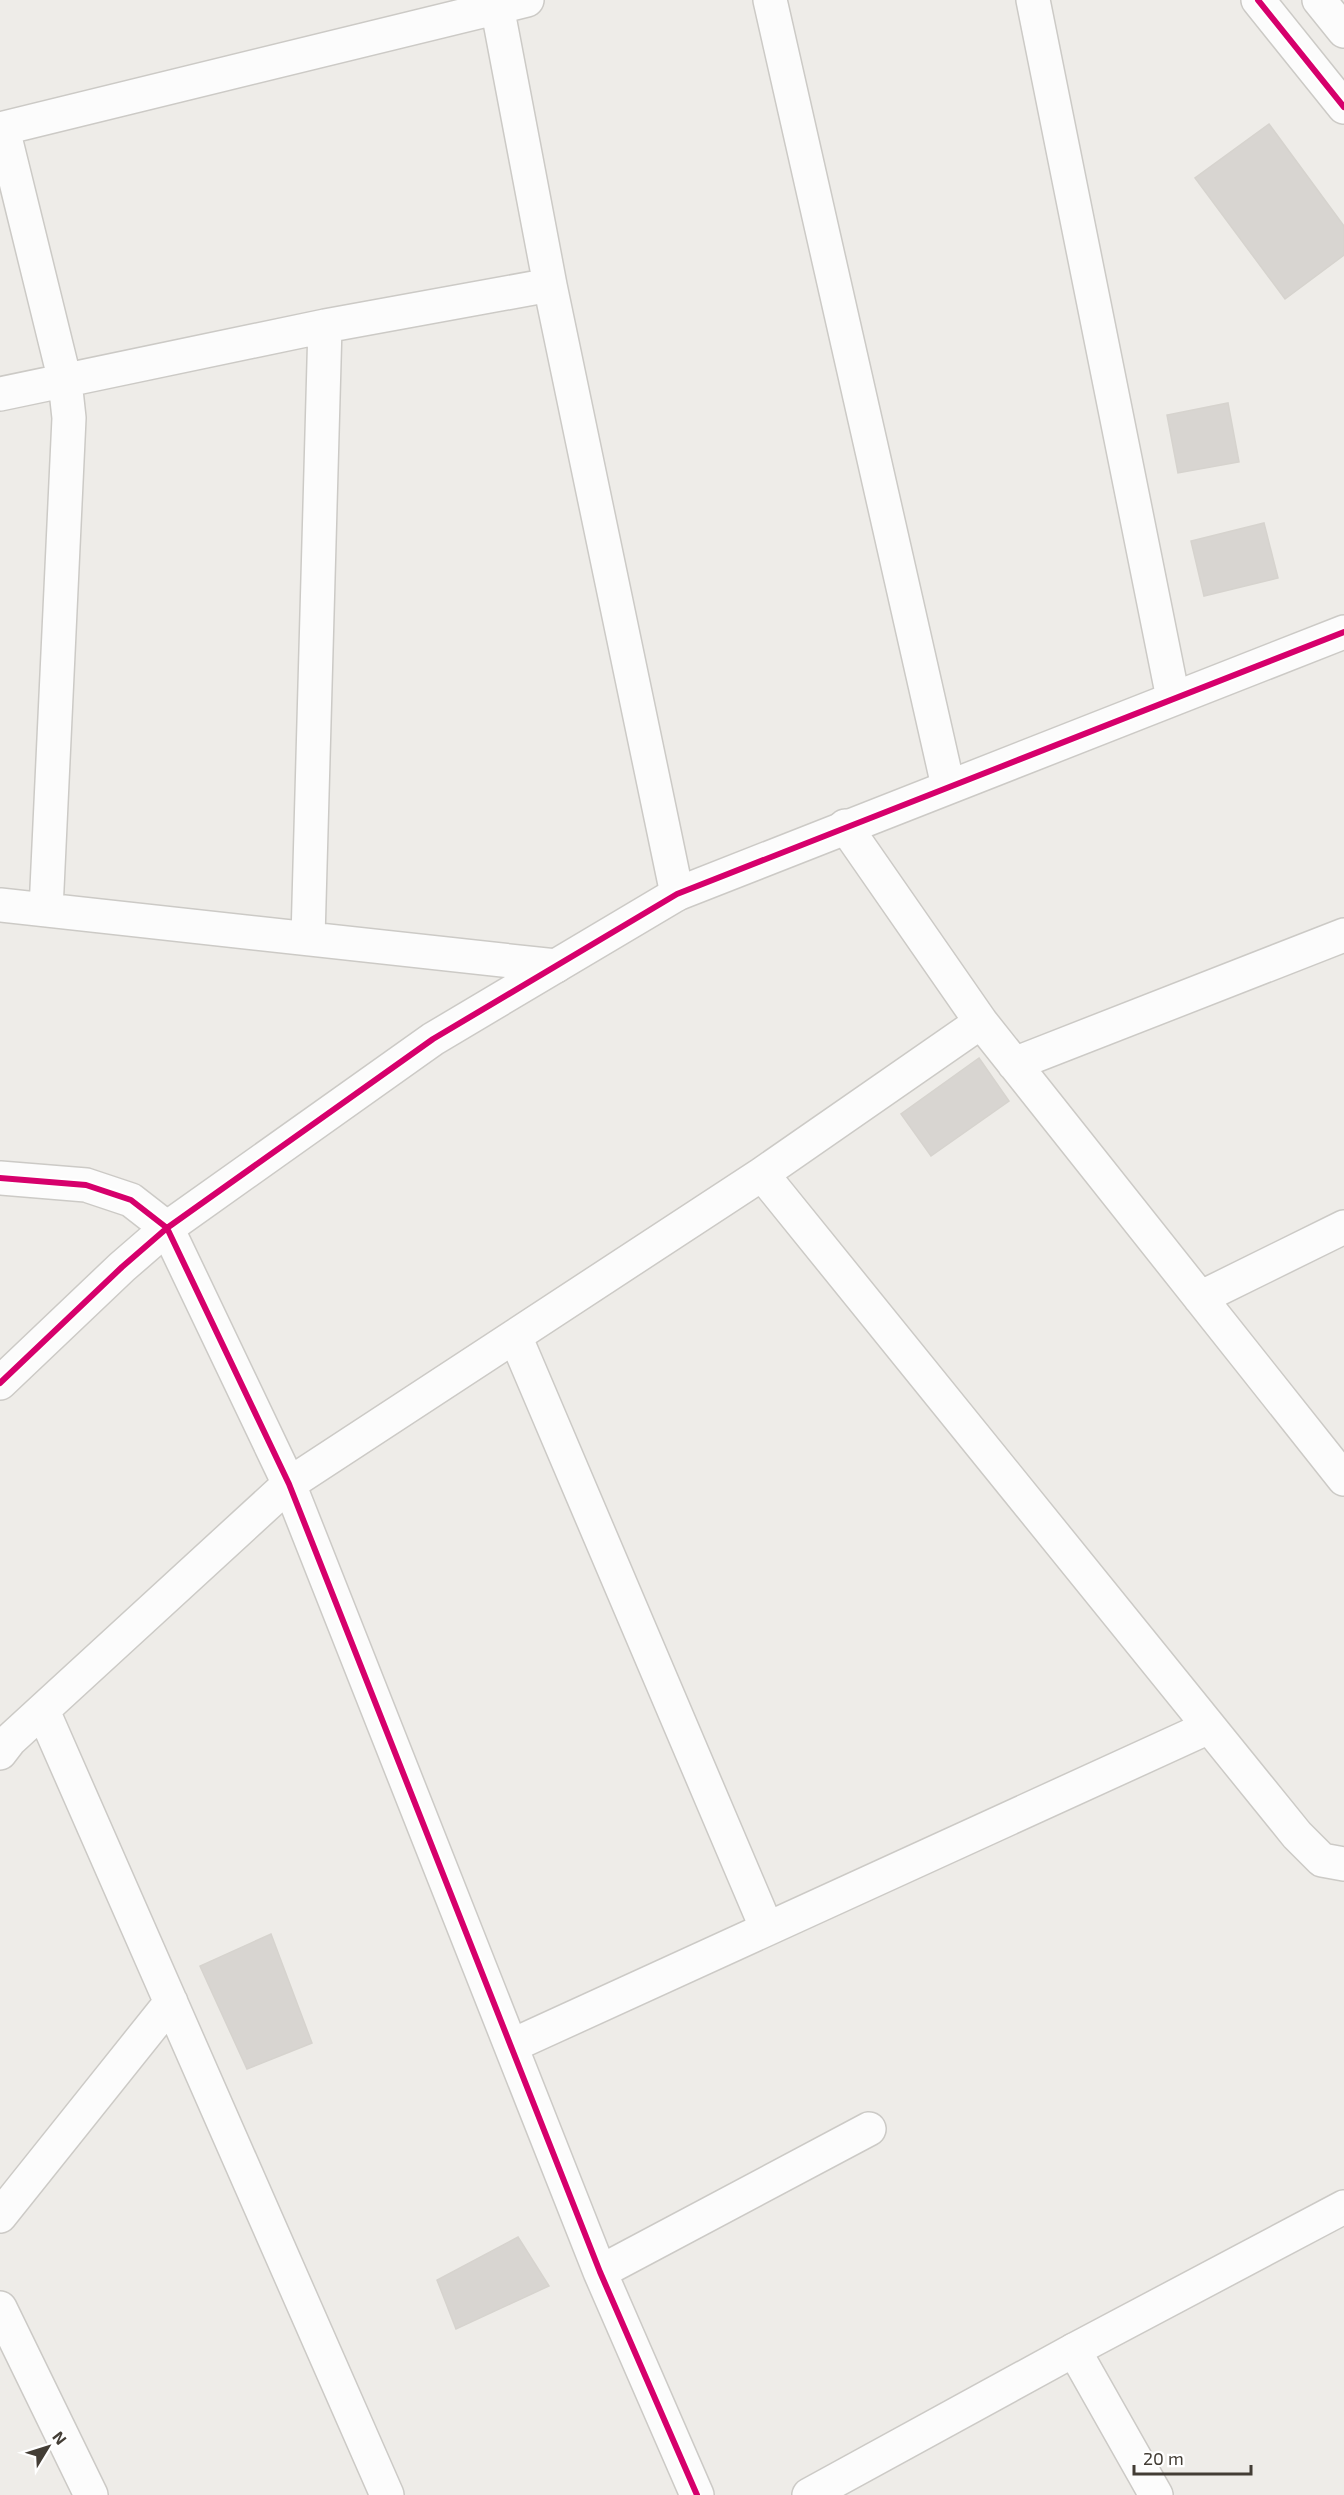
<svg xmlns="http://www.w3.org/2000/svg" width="1344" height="2495" font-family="'Exo 2',sans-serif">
<rect width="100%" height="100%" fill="#eeece8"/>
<path fill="#d8d5d1" stroke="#d6d3ce" stroke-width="1.5" d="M1269 124 1344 226V255L1285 299 1195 178Z
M1228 403 1239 462 1178 473 1167 415Z
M1264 523 1278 578 1204 596 1191 541Z
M979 1058 1009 1101 931 1156 901 1114Z
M271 1934 312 2043 247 2069 200 1966Z
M518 2237 549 2286 456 2329 437 2280Z"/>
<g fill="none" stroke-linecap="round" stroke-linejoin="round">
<defs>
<path id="minor" d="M770 0 948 786
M1033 0 1173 698
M497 6 550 285 677 894
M0 129 527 0
M3 129 65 381 69 418 46 910
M0 394 325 326 550 285
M845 826 981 1022 1344 1479
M0 905 556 966
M308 938 325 326
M1014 1064 1344 935
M762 1174 1297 1835 1322 1860 1344 1864
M0 1178 86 1185 131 1200 167 1228 289 1484 600 2272 697 2495
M1200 1298 1344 1227
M515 1336 767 1929
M43 1711 387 2495
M0 1753 10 1740 289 1484 762 1174 981 1022
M511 2046 1209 1727
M0 2216 171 2002
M600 2272 869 2129
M0 2308 91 2495
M1074 2350 1156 2495"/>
<path id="tertiary" d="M1258 0 1344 107
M1319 0 1344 31
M0 1383 122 1267 167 1228 433 1039 677 894 1344 632
M809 2495 1074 2350 1344 2207"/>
</defs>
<use href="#minor" stroke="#cccac6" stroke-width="36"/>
<use href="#tertiary" stroke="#cccac6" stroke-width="36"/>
<use href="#minor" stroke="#fcfcfc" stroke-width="33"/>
<use href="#tertiary" stroke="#fcfcfc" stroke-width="33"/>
<defs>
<path id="cycleway" d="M1258 0 1344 107
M0 1178 86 1185 131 1200 167 1228 289 1484 600 2272 697 2495
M0 1383 122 1267 167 1228 433 1039 677 894 1344 632"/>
</defs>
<use href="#cycleway" stroke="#fff" stroke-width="10"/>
<use href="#cycleway" stroke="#d6006c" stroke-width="6"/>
</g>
<g transform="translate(48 2447) rotate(52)" stroke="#ffffff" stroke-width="4.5" paint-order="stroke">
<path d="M0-4.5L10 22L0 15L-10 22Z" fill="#433d35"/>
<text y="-9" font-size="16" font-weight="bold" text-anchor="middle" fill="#433d35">N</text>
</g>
<path d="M1134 2465v9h117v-9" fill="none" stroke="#433d35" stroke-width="3"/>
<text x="1143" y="2465" font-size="18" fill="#433d35" stroke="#ffffff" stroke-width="4.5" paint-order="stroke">20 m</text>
</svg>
